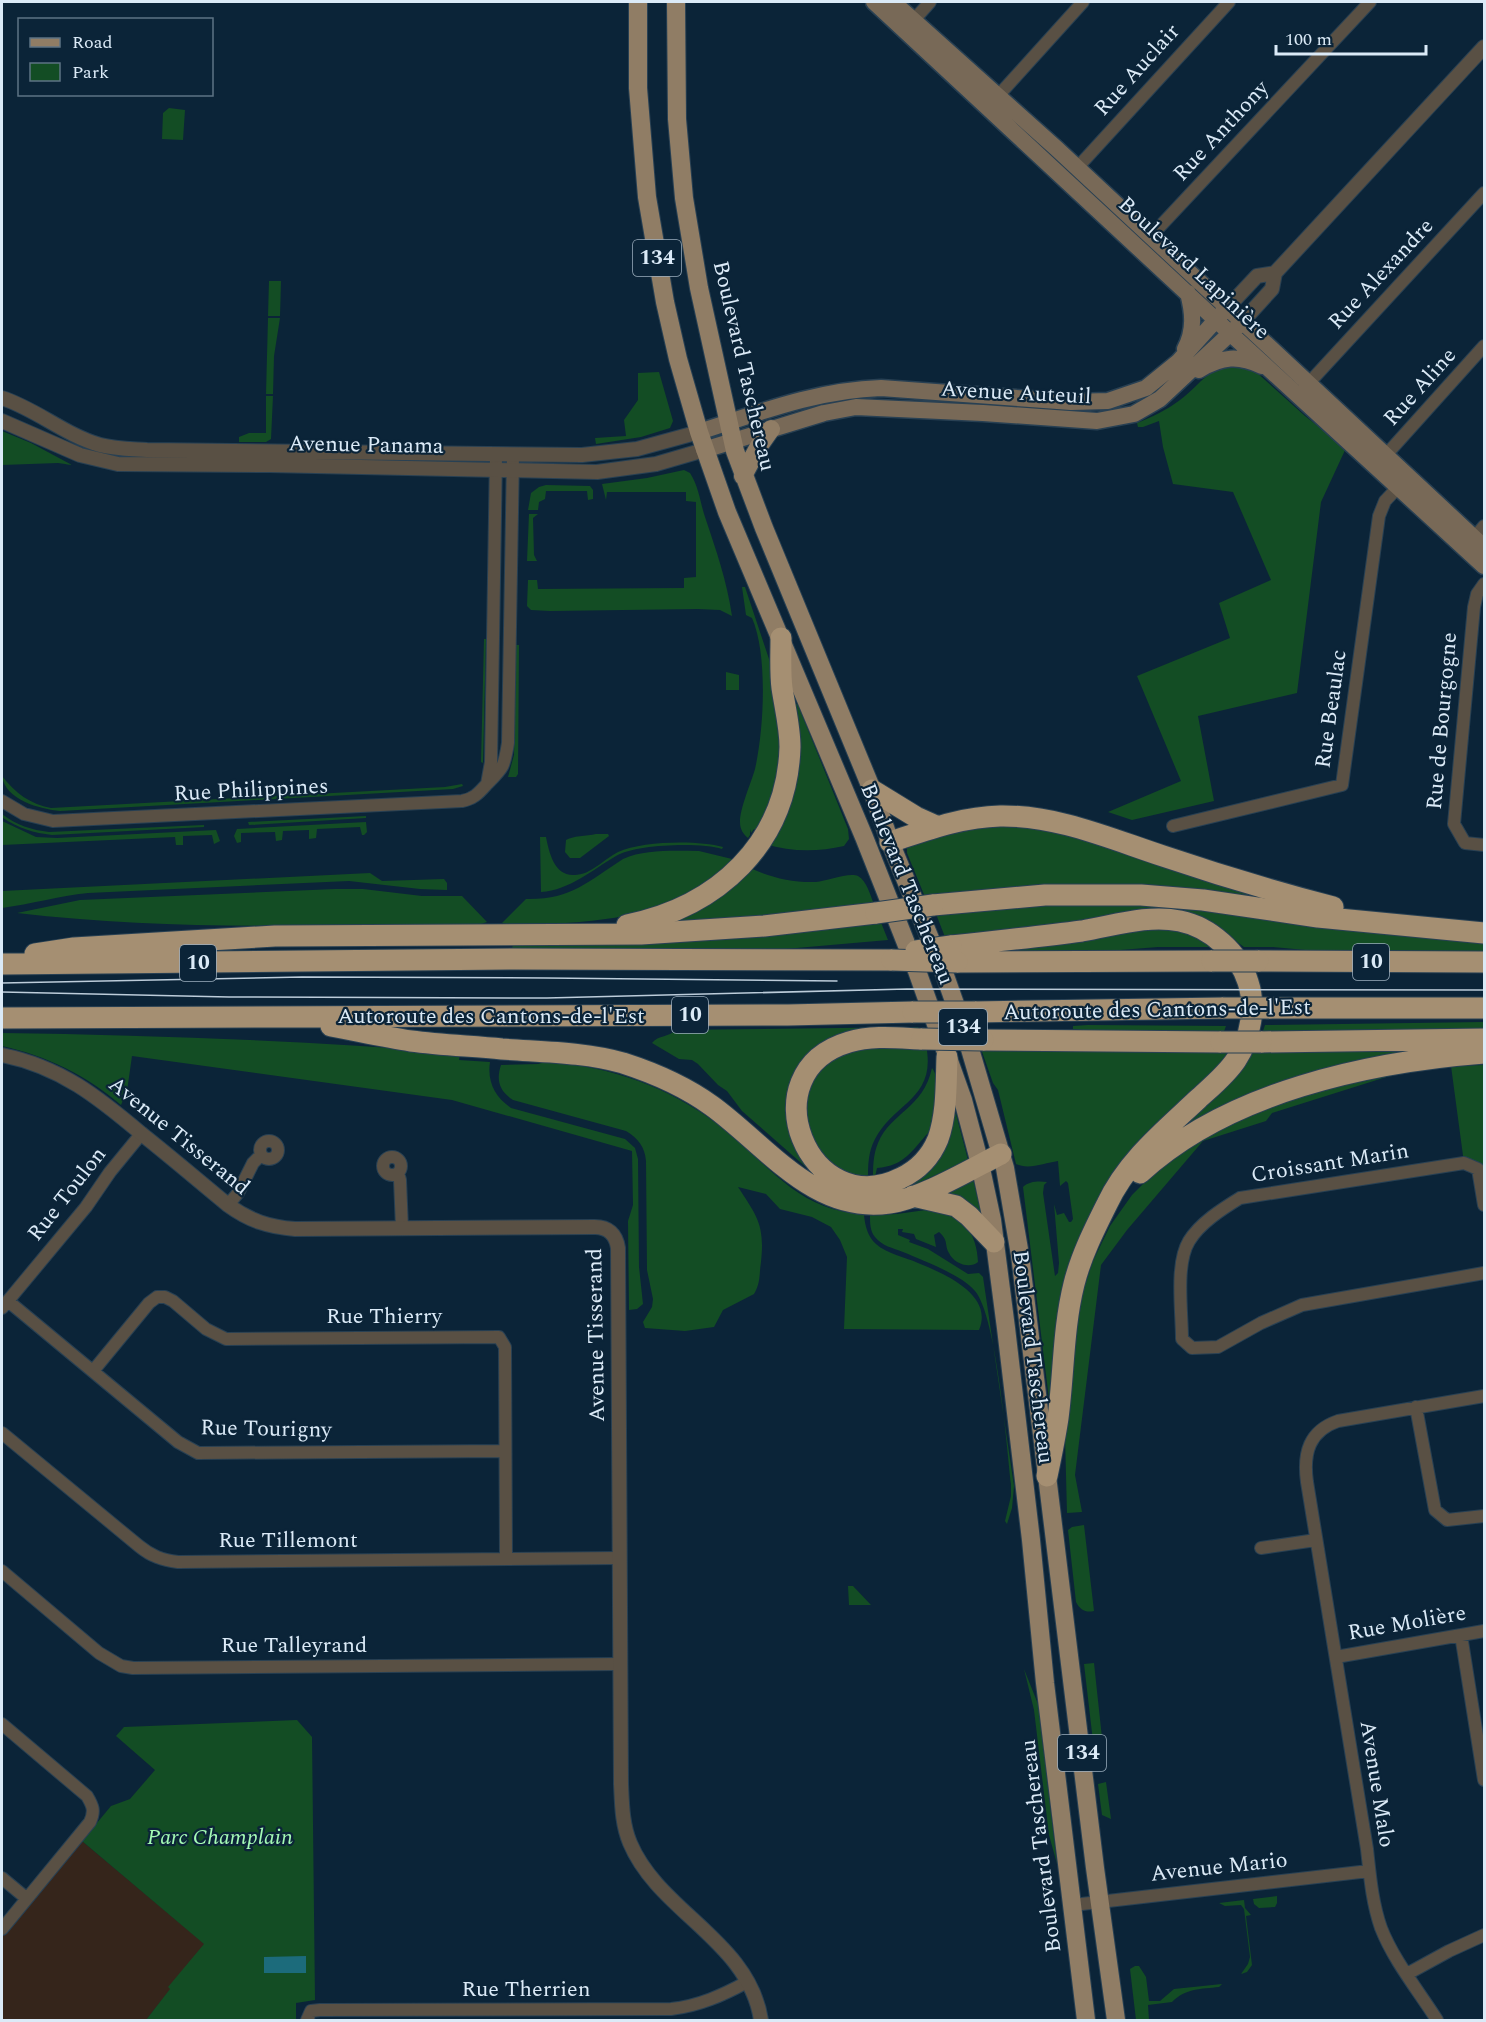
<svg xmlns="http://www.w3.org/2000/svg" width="1486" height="2022" font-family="Spectral,serif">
<rect width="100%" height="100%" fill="#0b2438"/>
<path fill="#35251b" d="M82 1841 206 1945 146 2020H2V1934Z"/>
<path fill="#134d24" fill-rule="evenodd" d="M169 108 185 110 183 140 162 139 163 113Z
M269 281H281L280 316H268Z
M268 318H280L274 356 273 394H266Z
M1230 365 1255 371 1305 416 1346 448 1321 502 1297 693 1198 716 1214 801 1132 820 1108 812 1181 781 1137 676 1230 638 1219 603 1271 580 1233 492 1173 484 1163 447 1159 421 1143 427H1138L1137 423C1152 417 1167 410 1180 400 1200 385 1204 372 1230 365Z
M659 372 673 421 670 428 641 437 596 444 595 438 626 436 624 420 638 400V373Z
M266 396H273L271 439 266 442H239V437L249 433H266Z
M2 431 31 443 72 465 58 463 2 465Z
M684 470 690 473C699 487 700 502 705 517 716 550 727 581 732 616L720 610 698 609 550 611 531 610 527 606 528 580H537L538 589 684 588V578L696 577V502L686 501V492H607L606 500 602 484 647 478Z
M546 485 590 486 593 490V499L588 500 587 491H546L545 499 539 502 538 510H528L531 493 539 487Z
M529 514H538L533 518 534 555 537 561H527Z
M742 587H745L771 665 782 729 775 789 757 831 754 829 751 833 750 829V835L748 838C743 834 740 829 740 822 740 808 751 783 755 769 764 730 768 654 752 618L746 615Z
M484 639H486L483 763 481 762Z
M516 645H519L518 774 516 777H508L514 755Z
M726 672 739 675V690H726Z
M794 702 798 705 848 829 849 839 844 846C818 852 791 852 765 844Z
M2 776C15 793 30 804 51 808L445 787 462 784 463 786 453 789 60 811C40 809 5 800 2 776Z
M2 814C16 825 32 830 49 832L204 825V827L52 835C34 833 18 828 3 818Z
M366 816V818L249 825 248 822Z
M2 821 36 837 57 838 216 830 220 841 214 844 212 835 183 836V845H176L175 837 2 845Z
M366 822 367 832 364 835H362L360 827 317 829 316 838 309 839V830L283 831 282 840 276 841 275 832 241 833V842L237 843 234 836 237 829Z
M1032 824 1288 900C1167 893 1046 880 925 897L907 853V847L964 827Z
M596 834H608L609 836 580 858H570L565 852 566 840C572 836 587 836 596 834Z
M540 837H546C549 852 554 875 573 875 590 876 604 859 618 852 642 841 698 840 723 847L722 849C701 842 635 844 616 856 592 870 570 890 541 892Z
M699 851 732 859C680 922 586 923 510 925L502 923 526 899C571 900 587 882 623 859 646 849 673 851 699 851Z
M748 867C769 877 792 883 816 882 827 881 849 872 858 876 867 881 870 895 874 904L666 926Z
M370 873 382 881 444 879 447 883V890L420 889 349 881 88 893C59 896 31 904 2 908V891Z
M335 889H363L422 896H462L487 922 478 925C324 925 170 931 17 913L80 900Z
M1004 904H1173L1484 942V953L1316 951 1273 947H1244L1208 921 945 937 936 914Z
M880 920 888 940 785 949H512L513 944Z
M1178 927 1219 947H1158L1108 951 1007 952V947L1108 933Z
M1484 1022V1032L1262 1034 1265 1025Z
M1088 1025 1226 1026 1223 1034 1111 1033 1073 1029V1026Z
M918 1027 921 1034 868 1032 796 1080 817 1173 816 1176 742 1111 727 1091 718 1085 698 1064 692 1060 679 1059 652 1043C658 1035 670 1037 676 1030Z
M2 1033C155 1035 307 1041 460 1053L459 1060 490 1062C487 1082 495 1097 511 1108L625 1139 635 1148 638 1159 639 1267 643 1304 637 1309 629 1310 628 1221 633 1205 632 1151 452 1100 132 1056 127 1091 121 1105C86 1075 47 1056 2 1046Z
M926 1045C937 1099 894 1102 875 1139 868 1152 868 1166 868 1180L856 1179 819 1157 802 1108 817 1070 854 1047Z
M980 1046 1234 1051 1096 1208 1053 1399H1049L1023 1187C1029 1181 1039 1181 1047 1182L1044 1185 1043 1193 1055 1276 1058 1273 1059 1263 1054 1204 1057 1215 1064 1213 1069 1222H1071L1073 1219 1068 1183 1066 1181 1060 1186 1058 1161C1044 1163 1029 1170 1016 1164L998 1090 993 1083Z
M1428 1048 1177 1137 1173 1132 1251 1051Z
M549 1061C615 1069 665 1085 719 1125 754 1151 782 1190 824 1206 837 1211 851 1213 864 1215 865 1226 868 1237 876 1244 887 1254 905 1257 918 1263 945 1274 994 1295 979 1330L844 1329 847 1257 840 1240 831 1227 812 1217 780 1209 766 1194 738 1187C757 1216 765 1225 761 1262 759 1274 761 1282 754 1294L723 1310 714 1327 685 1331 645 1328 643 1322 652 1307 653 1299 647 1270 646 1161C645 1147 638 1138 626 1131L513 1100C499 1091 496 1080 501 1065L538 1064Z
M1484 1065V1164L1478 1169 1464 1163 1451 1066 1399 1073 1272 1113 1266 1121 1203 1141 1127 1230 1101 1265 1075 1475 1082 1512 1067 1513 1065 1436 1076 1333 1083 1291 1093 1261 1110 1226 1132 1195 1160 1167 1196 1139 1280 1104 1330 1088 1387 1073 1451 1066Z
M932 1068C937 1074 937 1085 937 1094 940 1139 920 1173 873 1180 873 1167 873 1155 878 1143 891 1112 923 1109 932 1068ZM929 1132C928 1156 896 1171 875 1177L877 1168C905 1166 912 1150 929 1132Z
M956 1114 968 1160 899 1192 898 1188 950 1115Z
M973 1179 982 1217 945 1191Z
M933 1209C962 1213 977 1233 978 1262 970 1269 954 1264 949 1253 944 1244 949 1241 939 1232L934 1235 936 1247 916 1239 914 1234 902 1232 903 1229H898V1235L910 1240 909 1242 928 1249 968 1274 979 1273 983 1277 1014 1486 1012 1508 1007 1524 1005 1521 1011 1496V1484C1007 1446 996 1315 975 1291 962 1275 922 1260 903 1252 893 1248 882 1246 875 1237 870 1231 870 1223 870 1215L897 1214Z
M1084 1525 1094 1611C1086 1613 1080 1610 1076 1602L1068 1530 1072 1527Z
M848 1586H853L871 1605H849Z
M1094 1663 1105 1766 1096 1767 1084 1664Z
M1024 1669 1038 1704 1057 1864 1049 1835 1034 1710Z
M297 1720 312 1737 315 2000 296 2003V2020H146L170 1989 168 1987 204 1944 82 1841 111 1806 130 1799 155 1770 116 1736 124 1727Z
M1106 1782 1111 1819 1102 1815 1098 1784Z
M1277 1896V1903L1275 1907 1259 1908 1254 1904 1253 1899Z
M1244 1900 1245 1908 1251 1915 1246 1916 1252 1965 1247 1972 1241 1974 1248 1964 1250 1957 1244 1909 1241 1905 1225 1906 1219 1903Z
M1135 1966H1139L1146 1977 1149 2001H1160L1174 1989 1222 1984 1219 1987C1201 1989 1186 1988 1172 2002L1148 2005 1149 2020H1136L1130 1969Z"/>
<path fill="#1c6b7b" d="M306 1956V1973H264V1957Z"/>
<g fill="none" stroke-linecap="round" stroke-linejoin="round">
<defs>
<path id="minor" d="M914 20 930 2
M998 96 1083 2
M1077 168 1229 2
M1151 236 1370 2
M1308 384 1484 193
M1386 455 1484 346
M1474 538 1484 526
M1484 584 1477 594 1474 607 1454 824 1465 843 1484 845
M487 784 491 762 496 455
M2 801 24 814 53 821 462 801C473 799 478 794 486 785 503 768 504 768 508 743L513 455
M1173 826 1342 785 1379 516 1385 501 1403 482
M260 1150a9 9 0 1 1 18 0a9 9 0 1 1-18 0Z
M383 1166a9 9 0 1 1 18 0a9 9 0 1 1-18 0Z
M398 1173 400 1180 402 1228
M228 1205 238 1193 253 1163 261 1155
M1484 1205 1478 1169 1464 1163 1240 1198C1222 1209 1200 1223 1189 1241 1175 1264 1182 1311 1182 1339L1192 1348 1218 1347 1261 1323 1302 1305 1484 1273
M8 1301 178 1442 198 1453 505 1451
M2 1308 86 1207 110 1172 142 1133
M93 1371 149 1303 157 1297H165L173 1301 206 1329 226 1339 499 1337 505 1347 506 1559
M1416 1407 1435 1510 1447 1520 1484 1516
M2 1433 139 1546C151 1556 162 1560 178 1562L619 1558
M1261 1548 1316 1540
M2 1571 99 1653 121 1666 133 1668 620 1664
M1461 1635 1484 1780
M1336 1657 1484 1631
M2 1724 87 1796C93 1806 95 1811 90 1822L2 1929
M2 1878 26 1898
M1073 1905 1369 1871
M1407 1974 1449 1951 1484 1935
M307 2020 311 2011 320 2010 671 2009C699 2006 723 1995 747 1982
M1437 2020C1418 1990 1394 1961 1381 1928 1372 1902 1370 1876 1367 1849L1307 1482C1303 1453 1309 1431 1338 1421L1484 1396"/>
<path id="tertiary" d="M1227 308 1257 276 1275 273
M1242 322 1272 289 1275 273 1484 47
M2 398C36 409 65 435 100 445 115 449 132 449 147 450L582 455 637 449 699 432
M2 421 80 455 118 464 269 465 597 472 656 464 704 450
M2 1055C61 1067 98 1097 143 1135 172 1158 200 1182 228 1205 250 1221 269 1227 295 1229L595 1227C608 1227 616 1234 618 1248L621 1784C622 1804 622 1824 630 1843 659 1912 749 1941 761 2020"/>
<path id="secondary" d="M874 2 1231 334 1484 566
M893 2 1056 148 1484 547
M1185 349C1195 330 1193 312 1188 293
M1199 370C1222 356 1239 355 1262 366
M699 432C758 413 817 390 881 388L1071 402 1108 401 1146 388 1178 362 1224 311
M704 450 824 413 856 407 983 413 1097 421 1134 414 1160 399 1237 327"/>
<path id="primary" d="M638 2V88L647 197 665 302 678 359 699 432 727 512 864 837 917 971 963 1100 980 1164 992 1220 1006 1328 1031 1540 1045 1683 1086 2020
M676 2 677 119 684 198 699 288 735 451 764 528 872 790 890 842 943 970 965 1032 1005 1168 1020 1255 1095 1868 1116 2020
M743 476 759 446 771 429"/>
<path id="motorway" d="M872 790 916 817 936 826
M890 842C927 830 961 817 1000 816 1057 815 1111 839 1163 856 1219 875 1276 892 1333 907
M933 905 1045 895H1141L1203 900 1318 917 1484 933
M627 925C717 907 787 844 790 747 790 727 785 708 782 688 780 672 781 655 781 638
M951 946C995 941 1038 937 1082 931 1113 926 1148 914 1180 921 1210 927 1239 953 1248 982 1256 1006 1251 1038 1236 1060 1226 1075 1211 1087 1198 1099 1164 1131 1127 1161 1107 1204 1094 1230 1081 1256 1074 1284 1063 1328 1064 1373 1058 1418 1055 1438 1051 1457 1047 1476
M35 954 74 948 275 936 641 934 764 926 876 913
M1258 961 1484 962
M957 962 1212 961
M2 964 513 959 892 960
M1269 1008H1484
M975 1012 1223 1008
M2 1018 788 1015 913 1012
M331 1026C358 1031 384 1037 411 1041 441 1045 472 1046 502 1049 541 1052 585 1052 623 1063 654 1073 686 1087 712 1106 766 1145 814 1214 889 1203 921 1199 971 1169 1001 1154
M922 1039C898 1038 872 1035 849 1042 747 1072 809 1224 901 1178 918 1170 931 1156 938 1139 947 1114 946 1084 947 1057
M983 1040 1221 1042
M1261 1042 1484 1039
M1140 1173C1228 1092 1368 1062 1484 1053
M913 1196 956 1206 969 1216 994 1242"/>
</defs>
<use href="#minor" stroke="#284053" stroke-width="14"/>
<use href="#tertiary" stroke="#284053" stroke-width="16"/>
<use href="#secondary" stroke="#284053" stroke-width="19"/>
<use href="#primary" stroke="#284053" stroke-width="20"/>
<use href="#motorway" stroke="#284053" stroke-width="23"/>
<use href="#minor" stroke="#595044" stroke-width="12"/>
<use href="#tertiary" stroke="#595044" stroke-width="14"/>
<use href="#secondary" stroke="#786957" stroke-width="16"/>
<use href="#primary" stroke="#907d65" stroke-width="18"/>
<use href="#motorway" stroke="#a58f72" stroke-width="21"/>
<path stroke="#bcccda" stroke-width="1.5" d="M2 983 302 977 546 978 837 981
M2 992 229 997 547 998 907 989 1484 990"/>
<defs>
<path id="motorway-bridge" d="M876 913 933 905
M916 951 951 946
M892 960 957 962
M1212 961H1258
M1223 1008H1269
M913 1012H975
M922 1039 983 1040
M1221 1042H1261"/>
</defs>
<use href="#motorway-bridge" stroke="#284053" stroke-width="23" stroke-linecap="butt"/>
<use href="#motorway-bridge" stroke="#a58f72" stroke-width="21"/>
</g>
<g text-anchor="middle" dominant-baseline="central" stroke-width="4.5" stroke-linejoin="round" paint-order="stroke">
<g fill="#0b2438" stroke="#9dafbe" stroke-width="1.5">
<rect x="633" y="240" width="48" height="36" rx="4.5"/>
<rect x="1353" y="944" width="36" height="36" rx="4.5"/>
<rect x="180" y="945" width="36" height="36" rx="4.5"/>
<rect x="672" y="997" width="36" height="36" rx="4.5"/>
<rect x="939" y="1009" width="48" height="36" rx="4.5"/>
<rect x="1058" y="1735" width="48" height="36" rx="4.5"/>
</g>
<g font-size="21" font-weight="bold" fill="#dbeaf7">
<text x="657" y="258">134</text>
<text x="1371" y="962">10</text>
<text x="198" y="963">10</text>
<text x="690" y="1015">10</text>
<text x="963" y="1027">134</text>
<text x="1082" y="1753">134</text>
</g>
<g font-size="22" fill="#dbeaf7" stroke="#0b2438">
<text transform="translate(1137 70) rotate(-48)">Rue Auclair</text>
<text transform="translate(1221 131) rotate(-47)">Rue Anthony</text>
<text transform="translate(1194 268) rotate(43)">Boulevard Lapinière</text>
<text transform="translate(1381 274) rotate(-47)">Rue Alexandre</text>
<text transform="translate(744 366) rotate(77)">Boulevard Taschereau</text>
<text transform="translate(1420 387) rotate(-48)">Rue Aline</text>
<text transform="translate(1016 393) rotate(3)">Avenue Auteuil</text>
<text transform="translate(366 445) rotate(1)">Avenue Panama</text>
<text transform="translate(1331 709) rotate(-82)">Rue Beaulac</text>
<text transform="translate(1442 721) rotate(-85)">Rue de Bourgogne</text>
<text transform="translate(251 790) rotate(-3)">Rue Philippines</text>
<text transform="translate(907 884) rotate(68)">Boulevard Taschereau</text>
<text transform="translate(1157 1010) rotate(-1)">Autoroute des Cantons-de-l'Est</text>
<text x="491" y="1016">Autoroute des Cantons-de-l'Est</text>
<text transform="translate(179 1136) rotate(39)">Avenue Tisserand</text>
<text transform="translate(1330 1163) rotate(-9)">Croissant Marin</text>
<text transform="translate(67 1194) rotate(-52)">Rue Toulon</text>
<text x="384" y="1316">Rue Thierry</text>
<text transform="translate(596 1335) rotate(-91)">Avenue Tisserand</text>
<text transform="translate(1033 1357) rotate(83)">Boulevard Taschereau</text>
<text transform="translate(266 1429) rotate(1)">Rue Tourigny</text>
<text x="288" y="1540">Rue Tillemont</text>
<text transform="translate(1407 1623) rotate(-10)">Rue Molière</text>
<text x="294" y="1645">Rue Talleyrand</text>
<text transform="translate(1377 1784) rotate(81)">Avenue Malo</text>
<text transform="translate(1041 1846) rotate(-97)">Boulevard Taschereau</text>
<text transform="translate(1219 1867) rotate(-6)">Avenue Mario</text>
<text x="526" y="1989">Rue Therrien</text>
</g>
<g font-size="22" font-style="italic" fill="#a5fbb5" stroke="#0b2438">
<text x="220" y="1837">Parc Champlain</text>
</g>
</g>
<rect width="1486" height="2022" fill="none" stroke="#dbeaf7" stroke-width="6"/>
<rect x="18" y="18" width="195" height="78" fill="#0b2438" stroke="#5e7384" stroke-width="1.5"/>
<rect x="30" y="38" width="30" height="9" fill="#907d65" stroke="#5e7384" stroke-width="1.5"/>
<text x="72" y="48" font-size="18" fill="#dbeaf7">Road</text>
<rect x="30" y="63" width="30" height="18" fill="#134d24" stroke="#5e7384" stroke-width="1.5"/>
<text x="72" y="78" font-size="18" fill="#dbeaf7">Park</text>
<path d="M1276 45v9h150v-9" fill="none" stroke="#dbeaf7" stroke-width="3"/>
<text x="1285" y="45" font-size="18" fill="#dbeaf7" stroke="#0b2438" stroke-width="4.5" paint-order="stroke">100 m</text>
</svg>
